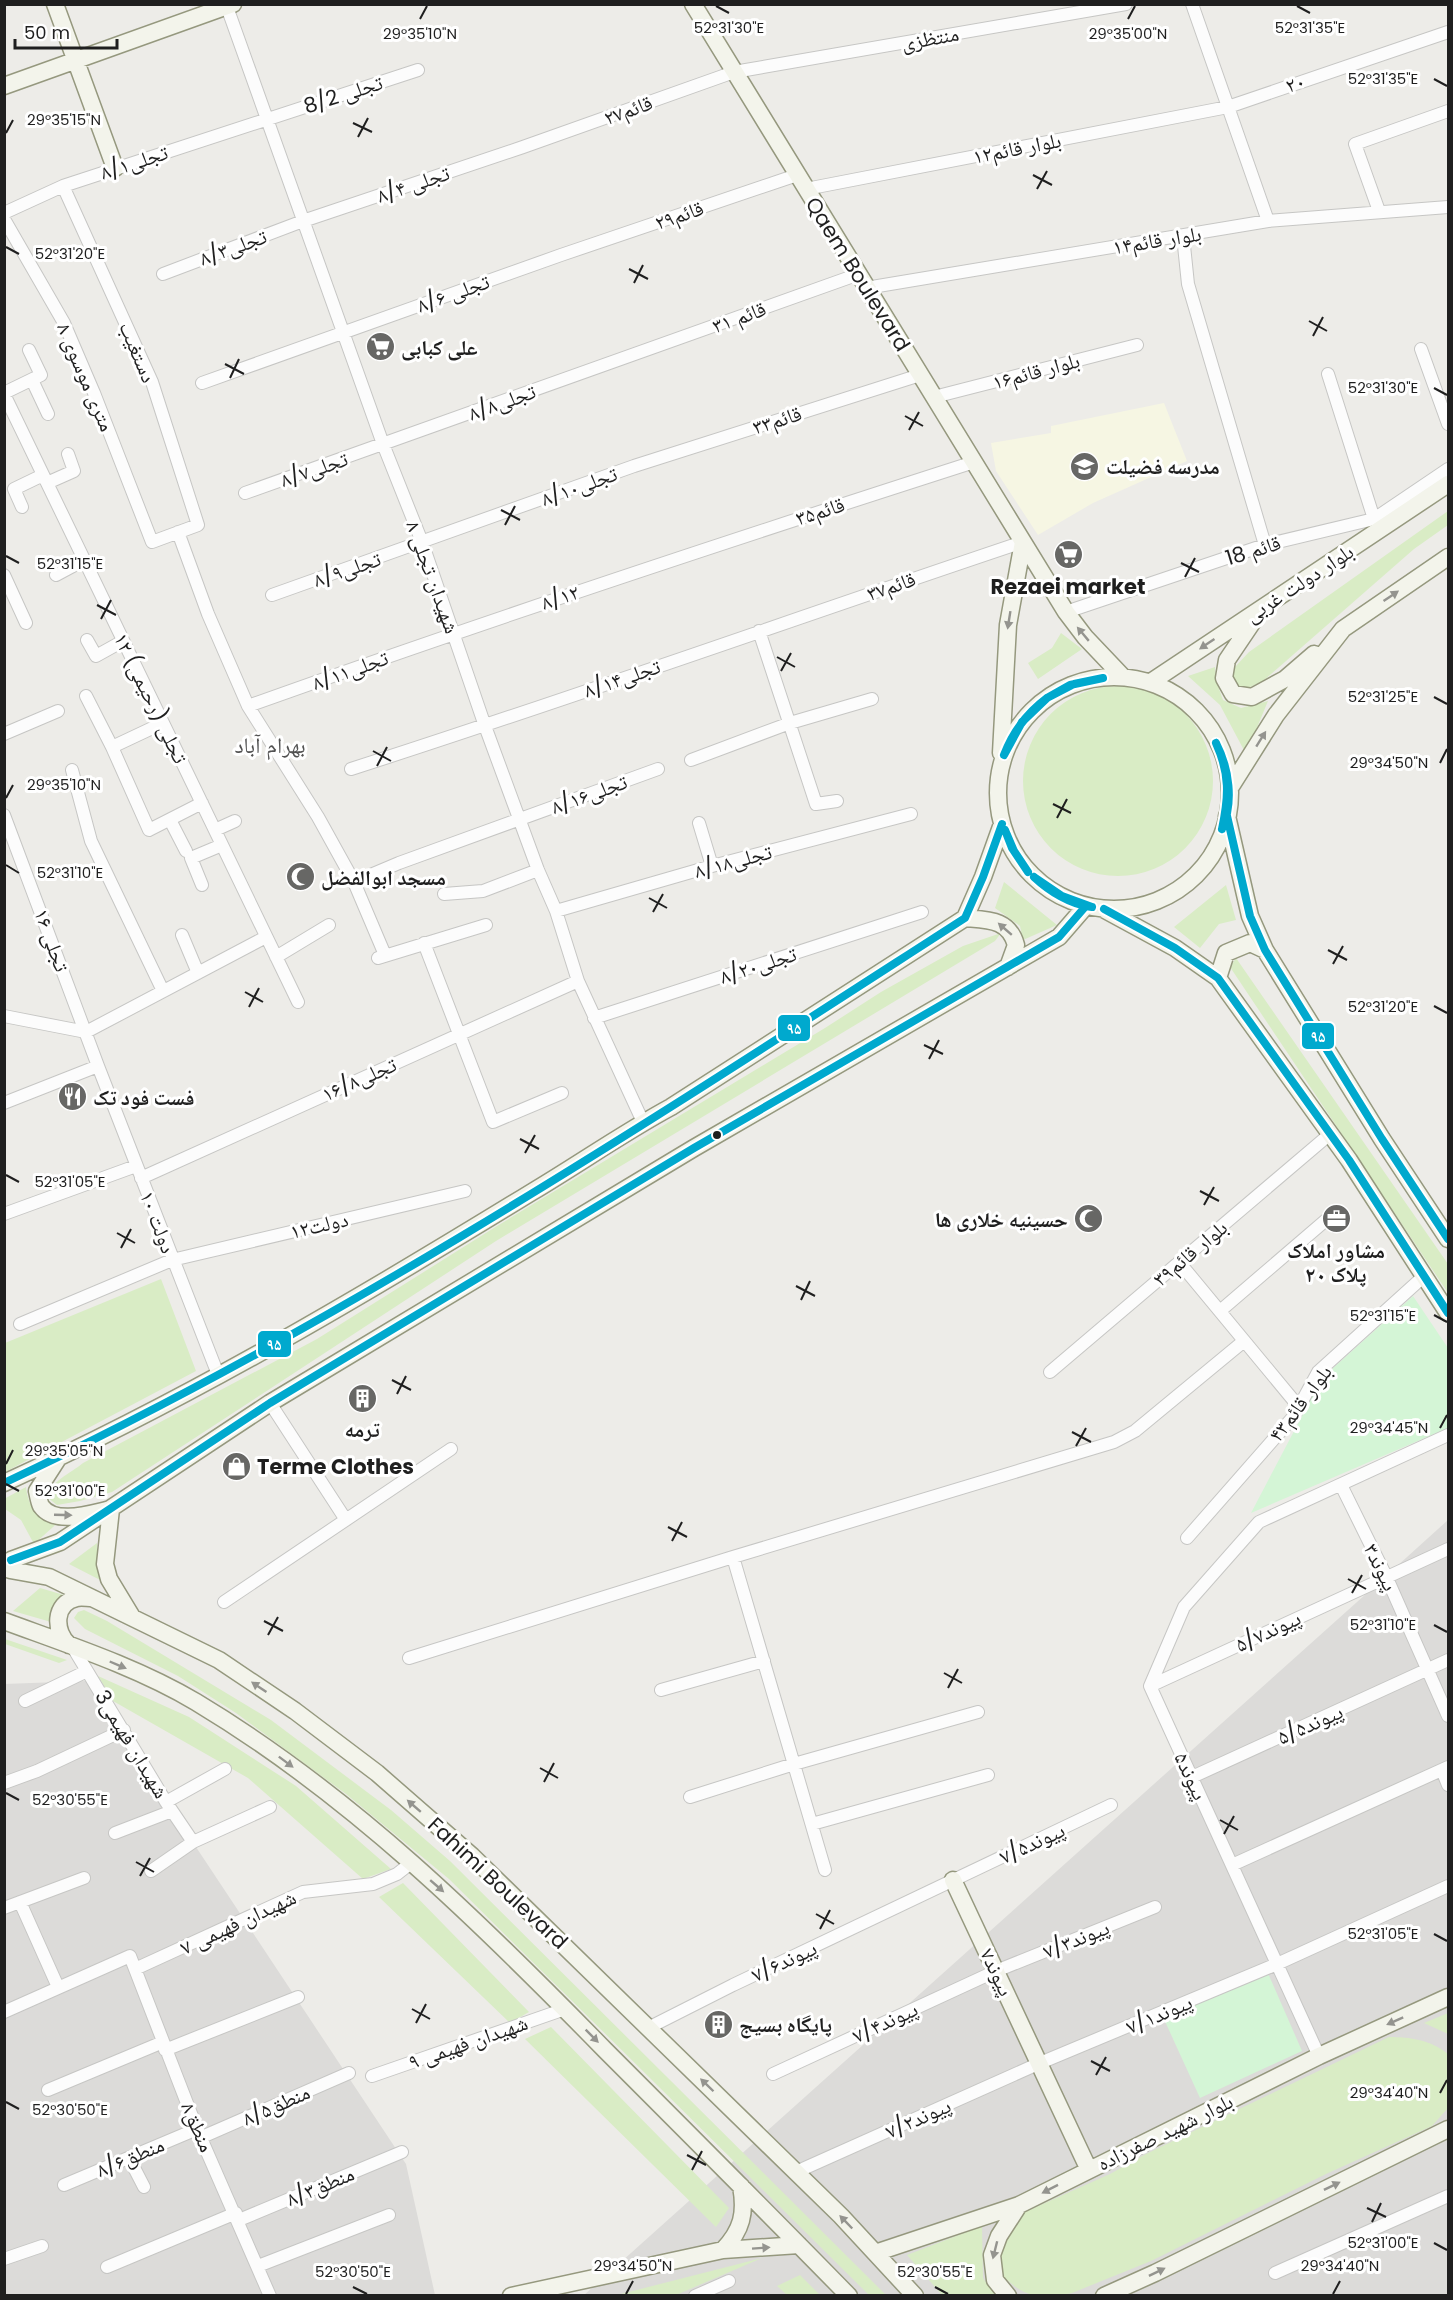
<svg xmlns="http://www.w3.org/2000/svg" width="1453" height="2300" font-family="Poppins,'Noto Naskh Arabic',sans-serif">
<rect width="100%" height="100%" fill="#edece8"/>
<path fill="#dcdbd9" d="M1448 1520V2295L583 2296 1386 1576Z
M86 1681 406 2164 435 2295H5L4 1684Z"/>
<path fill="#f6f6e3" d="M1164 403 1187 461 1093 503 1038 535 996 471 991 443 1051 433V426Z"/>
<path fill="#d9ecc5" d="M1448 511V525L1414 549 1263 681 1248 688H1240L1232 679 1234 668 1249 652Z
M1061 633 1082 649 1038 679 1028 663 1052 648Z
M1215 667 1216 680 1223 700 1241 708 1268 701 1246 754 1220 705 1188 676Z
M1023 781a95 95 0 1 1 190 0a95 95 0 1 1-190 0Z
M1004 882 1057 925 1023 940 1020 926 995 908Z
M1226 885 1236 920 1219 924 1200 948 1174 927Z
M1001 933 995 941 496 1241 112 1492 80 1501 57 1505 48 1498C50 1481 70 1474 83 1463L317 1339 497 1226 825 1028 881 992 963 946Z
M1236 958 1448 1264V1293L1230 967Z
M161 1279 196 1371 5 1472V1343Z
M26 1487C29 1512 39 1516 62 1519L34 1544 21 1520 5 1509 4 1499Z
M97 1543V1560L104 1582 69 1564Z
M40 1588 64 1595C54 1603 53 1611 51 1622L13 1611Z
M84 1610 107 1621 271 1720 391 1810 450 1861 886 2295H869L449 1879 346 1794 236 1713 178 1676 85 1629 74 1618 78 1612Z
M5 1639 67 1660 59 1663 5 1644Z
M98 1676 189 1717 296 1786 391 1869 363 1879 248 1778 113 1701Z
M403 1883 529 2012 510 2023 379 1897Z
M1448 2013V2034L1424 2023Z
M551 2027 729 2208 716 2227 525 2039Z
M1389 2037C1410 2037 1431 2040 1448 2054V2108L1432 2126 1326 2174 1151 2261 1072 2293C1041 2300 1024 2298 1002 2275L1001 2248 1018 2215 1110 2174 1146 2154Z
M982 2226 983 2278 995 2295H942L907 2255Z
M762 2258 676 2295H617Z
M800 2275 820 2295H787L777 2286Z"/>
<path fill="#d4f5d6" d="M1413 1296 1448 1348V1428L1251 1513 1322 1378Z
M1267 1971 1302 2051 1200 2098 1163 2017Z"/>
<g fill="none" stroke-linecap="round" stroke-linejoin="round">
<defs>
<path id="street" d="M1192 4 1268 221
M227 7 383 444 422 542 485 726 538 870 556 911 578 981 643 1122
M806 189 1228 107 1448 32
M1379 211 1355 144 1448 111
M4 213 63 186 418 70
M4 219 64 323 94 393 152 542 198 525 152 382 63 186
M1183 236 1188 284 1265 545
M163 274 303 221 523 147 734 72 1126 4
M866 288 1268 221 1448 207
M1421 349 1448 424
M1328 374 1374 519
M32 380 48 414
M202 383 561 255 797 175
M4 393 41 375 29 350
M4 394 298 1002
M934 397 1137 345
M47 483 74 471 68 454
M245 493 859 274
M22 507 14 489 43 475
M178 532 208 614 248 706 318 817 354 882 385 955
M4 575 26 623
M56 575 84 560
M272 595 634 466 920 375
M1066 612 1265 545 1374 519 1448 469
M759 631 816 804 837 801
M87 640 96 656 123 641
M86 696 112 747 149 830 202 803
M248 706C488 620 731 540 974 462
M4 734 58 711
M112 747 163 723
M691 760 790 723 872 699
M351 769C576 697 799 617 1023 542
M72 770 91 841 163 991
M4 815 98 1066 219 1377
M170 820 186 851
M699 823 712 866
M215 830 235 821
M354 882 399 863 658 769
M202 885 191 858 222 845
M444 894 483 891 538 870
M556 911 712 866 911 814
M182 935 198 973
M424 943 493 1122 562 1093
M276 957 329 925
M378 958 486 925
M4 1016 86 1032
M594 1018 922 912
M86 1032 266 937
M4 1103 98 1066
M141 1178 578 981
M4 1214 136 1166
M1179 1262 1299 1407
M1220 1311 1326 1220
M20 1324 172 1260 465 1191
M1050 1372 1330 1134
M270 1403 346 1520
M1341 1485 1386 1576 1448 1716
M1187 1538 1294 1416 1318 1372 1423 1277
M733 1557 825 1870
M224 1602 451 1449
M72 1646 166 1802 193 1842
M409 1658 733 1557 1114 1442 1135 1431 1244 1341
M1150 1686 1184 1607 1259 1522 1448 1435
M1150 1686 1319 2056
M1150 1686 1448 1549
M661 1690 764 1661
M25 1701 87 1671
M1442 1770 1448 1785
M1192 1777 1448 1660
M4 1783 37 1771 124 1730
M690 1797 794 1764 978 1712
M166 1802 225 1769
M812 1824 988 1775
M115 1833 172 1811
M1232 1865 1448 1767
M151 1871 193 1842 270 1807
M20 1902 58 1987
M4 1908 84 1878
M135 1969 303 1892 373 1884 397 1874 411 1863
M4 2012 130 1956 197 2129 270 2296
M648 2028 733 1985 1111 1805
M165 2050 298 1997
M773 2074 996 1971 1155 1907
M372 2076 565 2009
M48 2090 163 2042
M202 2137 349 2073
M129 2158 144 2187
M796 2172 1040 2063 1277 1964 1448 1886
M64 2185 197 2129
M239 2220 402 2152
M4 2259 42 2246
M258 2266 389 2215
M107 2267 236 2213
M1275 2273 1448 2196
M695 2296 729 2281"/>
<path id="secondary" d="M55 4 115 168
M693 4 1066 612 1085 637 1123 677
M4 86 233 4
M1256 617 1227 660 1224 678 1233 694 1252 697 1285 679 1314 654
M998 793a116 116 0 1 1 232 0a116 116 0 1 1-232 0Z
M1151 682 1448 484
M1001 753 1008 625 1023 542
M1230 788 1276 715 1343 629 1448 557
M1227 816 1250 916 1265 950 1382 1139 1448 1239
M1105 910 1175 948 1218 978 1349 1160 1448 1313
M965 918C988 920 1009 919 1016 945L1008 967
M1218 978 1226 953 1250 943 1265 950
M57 1460 37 1491C38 1495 39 1502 41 1506 55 1526 92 1513 111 1509L105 1564 109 1579 132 1617
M4 1483C187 1400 361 1297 532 1192 579 1164 623 1133 671 1107L965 918 983 877 1002 824
M11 1560 60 1542 270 1403 694 1148 1059 937 1085 907
M10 1570 49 1577 219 1660 295 1711 377 1773 472 1856 841 2216 915 2296
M4 1621C69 1645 137 1667 196 1702 351 1795 480 1922 605 2050 687 2132 768 2213 849 2296
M69 1645C54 1632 53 1603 77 1598 81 1597 87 1598 92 1598
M953 1880 1089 2170
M723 2250C742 2230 746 2213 741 2186
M875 2253 1019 2205 1319 2056 1448 1997
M511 2296 723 2250 799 2245
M1008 2296 995 2280 992 2255 999 2236 1019 2205
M1104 2296 1155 2273 1448 2129"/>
</defs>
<use href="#street" stroke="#c6c6c4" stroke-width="14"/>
<use href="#secondary" stroke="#95987e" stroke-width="19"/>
<use href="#street" stroke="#fcfcfc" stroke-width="12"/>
<use href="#secondary" stroke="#f3f4eb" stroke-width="16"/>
<defs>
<path id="bus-1" d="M1047 698 1070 685 1103 678
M1047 698 1074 684 1103 678
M1216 743C1229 768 1234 802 1222 829
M1216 743C1230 774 1229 796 1222 829
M1004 755C1013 731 1027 713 1047 698
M1004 755 1022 722 1047 698
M1227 816 1250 916 1265 950 1382 1139 1448 1239
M1005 830 1014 851 1028 872
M1005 830 1012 848 1028 872
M1034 877 1062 896 1092 907
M1034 877C1049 891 1071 905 1092 907
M1104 909 1175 948 1218 978 1349 1160 1448 1313
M4 1483C341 1325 653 1119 965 918L983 877 1002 824
M11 1560 60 1542 270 1403 694 1148 1059 937 1085 907"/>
</defs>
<use href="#bus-1" stroke="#fff" stroke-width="12"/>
<use href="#bus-1" stroke="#00a9ce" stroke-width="8"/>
</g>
<defs><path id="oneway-solid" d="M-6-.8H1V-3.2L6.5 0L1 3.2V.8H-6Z" transform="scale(1.5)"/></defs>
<g fill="#94948f">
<use href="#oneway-solid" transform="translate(1391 596) rotate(-34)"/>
<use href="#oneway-solid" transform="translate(1009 620) rotate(99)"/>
<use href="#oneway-solid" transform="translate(1083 634) rotate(-130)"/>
<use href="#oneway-solid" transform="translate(1207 644) rotate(146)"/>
<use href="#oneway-solid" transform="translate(1261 739) rotate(-58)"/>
<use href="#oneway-solid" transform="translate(1005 929) rotate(-139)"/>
<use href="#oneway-solid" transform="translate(63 1515) rotate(2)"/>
<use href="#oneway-solid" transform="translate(118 1665) rotate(23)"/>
<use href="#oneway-solid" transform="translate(259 1687) rotate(-146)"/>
<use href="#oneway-solid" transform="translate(286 1762) rotate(37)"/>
<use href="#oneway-solid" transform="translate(414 1806) rotate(-139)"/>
<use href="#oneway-solid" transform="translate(437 1886) rotate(41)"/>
<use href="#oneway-solid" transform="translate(1395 2021) rotate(156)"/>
<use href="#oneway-solid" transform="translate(592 2036) rotate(45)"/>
<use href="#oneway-solid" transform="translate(707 2085) rotate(-136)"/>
<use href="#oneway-solid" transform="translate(1332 2186) rotate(-26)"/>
<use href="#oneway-solid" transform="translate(1050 2189) rotate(153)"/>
<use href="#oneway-solid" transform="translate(846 2222) rotate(-134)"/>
<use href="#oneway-solid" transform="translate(761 2248) rotate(-4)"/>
<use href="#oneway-solid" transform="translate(995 2250) rotate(104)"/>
<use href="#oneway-solid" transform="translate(1157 2272) rotate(-26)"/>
</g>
<path fill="none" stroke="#1f1f1f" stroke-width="2" d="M716 6 729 13M1297 6 1310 13M420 19 427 6M1128 19 1135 6M1434 79 1447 86M353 123 372 132M6 133 13 120M358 137 368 118M1033 175 1052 185M1037 189 1047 171M6 247 19 254M629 269 648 279M634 283 643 265M1309 321 1327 331M1313 336 1323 317M225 364 244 374M230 378 239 359M1434 388 1447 395M905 416 923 426M909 430 919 412M501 510 520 520M505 525 515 506M6 556 19 563M1181 563 1199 572M1185 577 1195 558M97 605 116 615M101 619 111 600M777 657 795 667M781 671 791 653M1434 697 1447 704M373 751 391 761M1440 763 1447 749M377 766 387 747M6 798 13 785M1053 804 1071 813M1057 818 1067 799M6 865 19 873M649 898 667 908M653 912 663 894M1328 950 1347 960M1333 964 1343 946M245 992 263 1002M1434 1006 1447 1013M249 1007 259 988M924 1045 943 1054M929 1059 939 1040M520 1139 539 1149M525 1153 535 1135M6 1175 19 1182M1200 1191 1219 1201M1204 1205 1214 1187M117 1233 135 1243M121 1248 131 1229M796 1286 815 1296M801 1300 810 1281M1434 1315 1447 1322M392 1380 411 1390M397 1394 406 1376M1440 1428 1447 1415M1072 1432 1091 1442M1076 1446 1086 1428M6 1464 13 1450M6 1484 19 1491M668 1527 687 1537M672 1541 682 1522M1348 1579 1366 1589M1352 1593 1362 1575M264 1621 283 1631M1434 1625 1447 1632M268 1635 278 1617M944 1673 962 1683M948 1688 958 1669M540 1768 558 1778M544 1782 554 1763M6 1793 19 1800M1220 1820 1238 1830M1224 1834 1234 1816M136 1862 154 1872M140 1876 150 1858M816 1914 834 1924M820 1929 830 1910M1434 1934 1447 1941M412 2009 430 2019M416 2023 426 2004M1091 2061 1110 2071M1096 2075 1106 2057M1440 2093 1447 2080M6 2102 19 2109M687 2155 706 2165M692 2170 702 2151M1367 2208 1386 2217M1372 2222 1381 2203M1434 2243 1447 2250M353 2287 367 2294M935 2287 948 2294M626 2294 633 2281M1333 2294 1340 2281"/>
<defs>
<symbol id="supermarket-disc" viewBox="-11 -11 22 22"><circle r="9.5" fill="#676765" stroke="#fff"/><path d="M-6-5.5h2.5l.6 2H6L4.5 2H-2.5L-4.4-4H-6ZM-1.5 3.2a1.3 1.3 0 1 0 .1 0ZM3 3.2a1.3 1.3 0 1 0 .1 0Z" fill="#fff"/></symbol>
<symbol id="school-disc" viewBox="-11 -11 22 22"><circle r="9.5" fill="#676765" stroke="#fff"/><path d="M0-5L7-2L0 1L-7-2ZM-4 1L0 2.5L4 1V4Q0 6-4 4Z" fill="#fff"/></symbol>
<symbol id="mosque-disc" viewBox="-11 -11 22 22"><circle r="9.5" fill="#676765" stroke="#fff"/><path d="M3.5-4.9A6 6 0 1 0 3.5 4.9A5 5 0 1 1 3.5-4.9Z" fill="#fff"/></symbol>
<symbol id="restaurant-disc" viewBox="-11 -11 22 22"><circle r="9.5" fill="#676765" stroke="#fff"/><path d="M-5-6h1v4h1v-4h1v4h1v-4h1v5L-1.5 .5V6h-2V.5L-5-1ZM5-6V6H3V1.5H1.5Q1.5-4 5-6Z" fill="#fff"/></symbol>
<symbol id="office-disc" viewBox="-11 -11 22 22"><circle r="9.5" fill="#676765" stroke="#fff"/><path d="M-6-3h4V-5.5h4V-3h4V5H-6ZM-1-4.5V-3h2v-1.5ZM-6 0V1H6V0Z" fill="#fff"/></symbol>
<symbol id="building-disc" viewBox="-11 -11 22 22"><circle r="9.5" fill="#676765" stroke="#fff"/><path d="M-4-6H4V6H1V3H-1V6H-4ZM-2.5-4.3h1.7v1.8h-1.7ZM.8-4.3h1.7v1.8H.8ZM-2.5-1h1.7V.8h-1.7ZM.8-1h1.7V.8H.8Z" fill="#fff"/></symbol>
<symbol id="shop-disc" viewBox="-11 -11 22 22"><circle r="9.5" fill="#676765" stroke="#fff"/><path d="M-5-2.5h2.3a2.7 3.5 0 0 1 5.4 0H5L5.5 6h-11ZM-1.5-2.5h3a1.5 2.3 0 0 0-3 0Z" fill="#fff"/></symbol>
</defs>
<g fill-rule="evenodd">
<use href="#supermarket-disc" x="364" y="330" width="33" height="33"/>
<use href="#school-disc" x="1068" y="450" width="33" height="33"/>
<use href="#supermarket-disc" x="1052" y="538" width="33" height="33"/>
<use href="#mosque-disc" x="284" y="860" width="33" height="33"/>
<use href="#restaurant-disc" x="56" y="1080" width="33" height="33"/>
<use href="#mosque-disc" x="1072" y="1202" width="33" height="33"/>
<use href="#office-disc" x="1320" y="1202" width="33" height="33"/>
<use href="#building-disc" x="346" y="1382" width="33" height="33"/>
<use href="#shop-disc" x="220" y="1450" width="33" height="33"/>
<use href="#building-disc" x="702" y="2008" width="33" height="33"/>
</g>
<circle fill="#1f1f1f" stroke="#fff" stroke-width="2" cx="717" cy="1135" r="5"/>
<g text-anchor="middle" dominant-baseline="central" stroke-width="6" stroke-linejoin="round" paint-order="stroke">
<g font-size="21" fill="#1f1f1f" stroke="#fff">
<text transform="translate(930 38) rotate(-10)">منتظزی</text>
<text transform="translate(1295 83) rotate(-19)">۲۰</text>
<text transform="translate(343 94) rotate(-18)">8/2 تجلی</text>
<text transform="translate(628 110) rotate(-20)">قائم۲۷</text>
<text transform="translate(1017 148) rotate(-11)">بلوار قائم۱۲</text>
<text transform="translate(134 162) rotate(-18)">تجلی۸/۱</text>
<text transform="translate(413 184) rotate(-19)">۸/۴ تجلی</text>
<text transform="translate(679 215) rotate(-19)">قائم۲۹</text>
<text transform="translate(1157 240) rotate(-9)">بلوار قائم۱۴</text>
<text transform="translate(233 247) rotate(-20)">تجلی۸/۳</text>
<text transform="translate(858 274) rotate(58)">Qaem Boulevard</text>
<text transform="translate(453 293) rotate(-20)">تجلی ۸/۶</text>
<text transform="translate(739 317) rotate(-20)">قائم ۳۱</text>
<text transform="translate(138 352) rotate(67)">دستغیب</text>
<text transform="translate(1036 371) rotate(-15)">بلوار قائم۱۶</text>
<text transform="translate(86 377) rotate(67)">۸ متری موسوی</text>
<text transform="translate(502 402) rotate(-20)">تجلی۸/۸</text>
<text transform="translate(777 420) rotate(-18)">قائم۳۳</text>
<text transform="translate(314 469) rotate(-19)">تجلی۸/۷</text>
<text transform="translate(579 486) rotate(-20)">تجلی۸/۱۰</text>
<text transform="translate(820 511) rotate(-18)">قائم۳۵</text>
<text transform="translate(1253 550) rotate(-17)">18 قائم</text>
<text transform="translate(347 569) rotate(-19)">تجلی۸/۹</text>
<text transform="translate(433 577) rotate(70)">شهیدان تجلی ۸</text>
<text transform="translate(1299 583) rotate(-33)">بلوار دولت غربی</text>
<text transform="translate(891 586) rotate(-19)">قائم۳۷</text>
<text transform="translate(560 597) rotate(-19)">۸/۱۲</text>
<text transform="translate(350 670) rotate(-20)">تجلی۸/۱۱</text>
<text transform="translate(622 678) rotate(-19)">تجلی۸‌/۱۴</text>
<text transform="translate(151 698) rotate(64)">۱۲ تجلی (رحیمی)</text>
<text transform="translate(589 794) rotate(-20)">تجلی۸/۱۶</text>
<text transform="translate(733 861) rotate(-15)">تجلی۸/۱۸</text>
<text transform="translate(52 940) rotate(70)">۱۶ تجلی</text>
<text transform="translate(758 965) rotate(-18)">تجلی۸/۲۰</text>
<text transform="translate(359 1079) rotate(-24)">تجلی۱۶/۸</text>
<text transform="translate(158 1222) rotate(69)">۱۰ دولت</text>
<text transform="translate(319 1225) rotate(-13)">۱۲دولت</text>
<text transform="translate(1190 1253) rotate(-40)">بلوار قائم۳۹</text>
<text transform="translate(1300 1403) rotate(-53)">بلوار قائم۴۳</text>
<text transform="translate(1381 1567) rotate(64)">پیوند۳</text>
<text transform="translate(1268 1631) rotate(-25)">پیوند۵/۷</text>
<text transform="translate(1310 1724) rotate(-24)">پیوند۵/۵</text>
<text transform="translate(132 1744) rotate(59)">3شهیدان فهیمی</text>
<text transform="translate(1191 1776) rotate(65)">پیوند۵</text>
<text transform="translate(1032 1843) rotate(-25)">پیوند۷/۵</text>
<text transform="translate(498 1883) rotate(43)">Fahimi Boulevard</text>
<text transform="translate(238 1922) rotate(-25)">شهیدان فهیمی ۷</text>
<text transform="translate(1076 1939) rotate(-22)">پیوند۷/۳</text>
<text transform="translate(784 1961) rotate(-25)">پیوند۷/۶</text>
<text transform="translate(997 1972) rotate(65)">پیوند۷</text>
<text transform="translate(1159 2014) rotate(-23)">پیوند۷/۱</text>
<text transform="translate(885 2022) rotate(-25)">پیوند۷/۴</text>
<text transform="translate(468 2042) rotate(-19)">شهیدان فهیمی ۹</text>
<text transform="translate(276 2105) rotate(-24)">منطق۸/۵</text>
<text transform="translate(918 2118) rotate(-24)">پیوند۷/۲</text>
<text transform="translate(198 2127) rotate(66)">منطق۸</text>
<text transform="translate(1165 2132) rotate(-26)">بلوار شهید صفرزاده</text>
<text transform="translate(130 2157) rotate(-23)">منطق۸/۶</text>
<text transform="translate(320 2186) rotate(-23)">منطق۸/۳</text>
</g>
<g font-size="21" font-weight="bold" fill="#1f1f1f" stroke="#fff" text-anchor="start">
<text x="401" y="347">علی کبابی</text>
<text x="1106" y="466">مدرسه فضیلت</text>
<text x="1068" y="586" text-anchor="middle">Rezaei market</text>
<text x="321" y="877">مسجد ابوالفضل</text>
<text x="93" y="1097">فست فود تک</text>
<text x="1068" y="1219" text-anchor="end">حسینیه خلاری ها</text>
<text x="1336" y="1250" text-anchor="middle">مشاور املاک<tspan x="1336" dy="24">پلاک ۲۰</tspan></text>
<text x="362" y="1429" text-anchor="middle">ترمه</text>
<text x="257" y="1466">Terme Clothes</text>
<text x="739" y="2024">پایگاه بسیج</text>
</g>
<g font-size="22" fill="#525252" stroke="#fff">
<text x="270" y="745">بهرام آباد</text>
</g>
</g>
<g font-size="15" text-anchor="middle" fill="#1f1f1f" stroke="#fff" stroke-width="6" stroke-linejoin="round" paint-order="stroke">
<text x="1310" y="33">52°31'35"E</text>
<text x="729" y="33">52°31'30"E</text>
<text x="420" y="39">29°35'10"N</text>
<text x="1128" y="39">29°35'00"N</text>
<text x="1383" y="84">52°31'35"E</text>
<text x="64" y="125">29°35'15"N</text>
<text x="70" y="259">52°31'20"E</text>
<text x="1383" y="393">52°31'30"E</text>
<text x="70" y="569">52°31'15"E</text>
<text x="1383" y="702">52°31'25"E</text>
<text x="1389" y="768">29°34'50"N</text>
<text x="64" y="790">29°35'10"N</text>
<text x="70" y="878">52°31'10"E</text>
<text x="1383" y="1012">52°31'20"E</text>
<text x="70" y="1187">52°31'05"E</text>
<text x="1383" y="1321">52°31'15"E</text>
<text x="1389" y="1433">29°34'45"N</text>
<text x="64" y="1456">29°35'05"N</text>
<text x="70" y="1496">52°31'00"E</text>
<text x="1383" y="1630">52°31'10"E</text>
<text x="70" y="1805">52°30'55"E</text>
<text x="1383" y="1939">52°31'05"E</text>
<text x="1389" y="2098">29°34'40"N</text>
<text x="70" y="2115">52°30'50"E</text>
<text x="1383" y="2248">52°31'00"E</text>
<text x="633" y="2271">29°34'50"N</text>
<text x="1340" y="2271">29°34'40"N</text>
<text x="353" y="2277">52°30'50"E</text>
<text x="935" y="2277">52°30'55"E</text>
</g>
<g stroke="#fff" stroke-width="2">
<rect x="777" y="1014" width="34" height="28" rx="6" fill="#00a9ce"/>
<rect x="1301" y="1022" width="34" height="28" rx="6" fill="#00a9ce"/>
<rect x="257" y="1330" width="35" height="28" rx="6" fill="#00a9ce"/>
</g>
<g font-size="16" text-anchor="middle" font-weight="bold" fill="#fff">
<text x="794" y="1034">۹۵</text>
<text x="1318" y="1042">۹۵</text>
<text x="274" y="1350">۹۵</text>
</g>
<rect width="1453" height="2300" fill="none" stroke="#1f1f1f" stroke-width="12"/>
<path d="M15 39v9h102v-9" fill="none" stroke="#1f1f1f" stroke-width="3"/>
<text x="24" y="39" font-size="18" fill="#1f1f1f" stroke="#ffffff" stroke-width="4.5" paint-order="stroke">50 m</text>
</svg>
